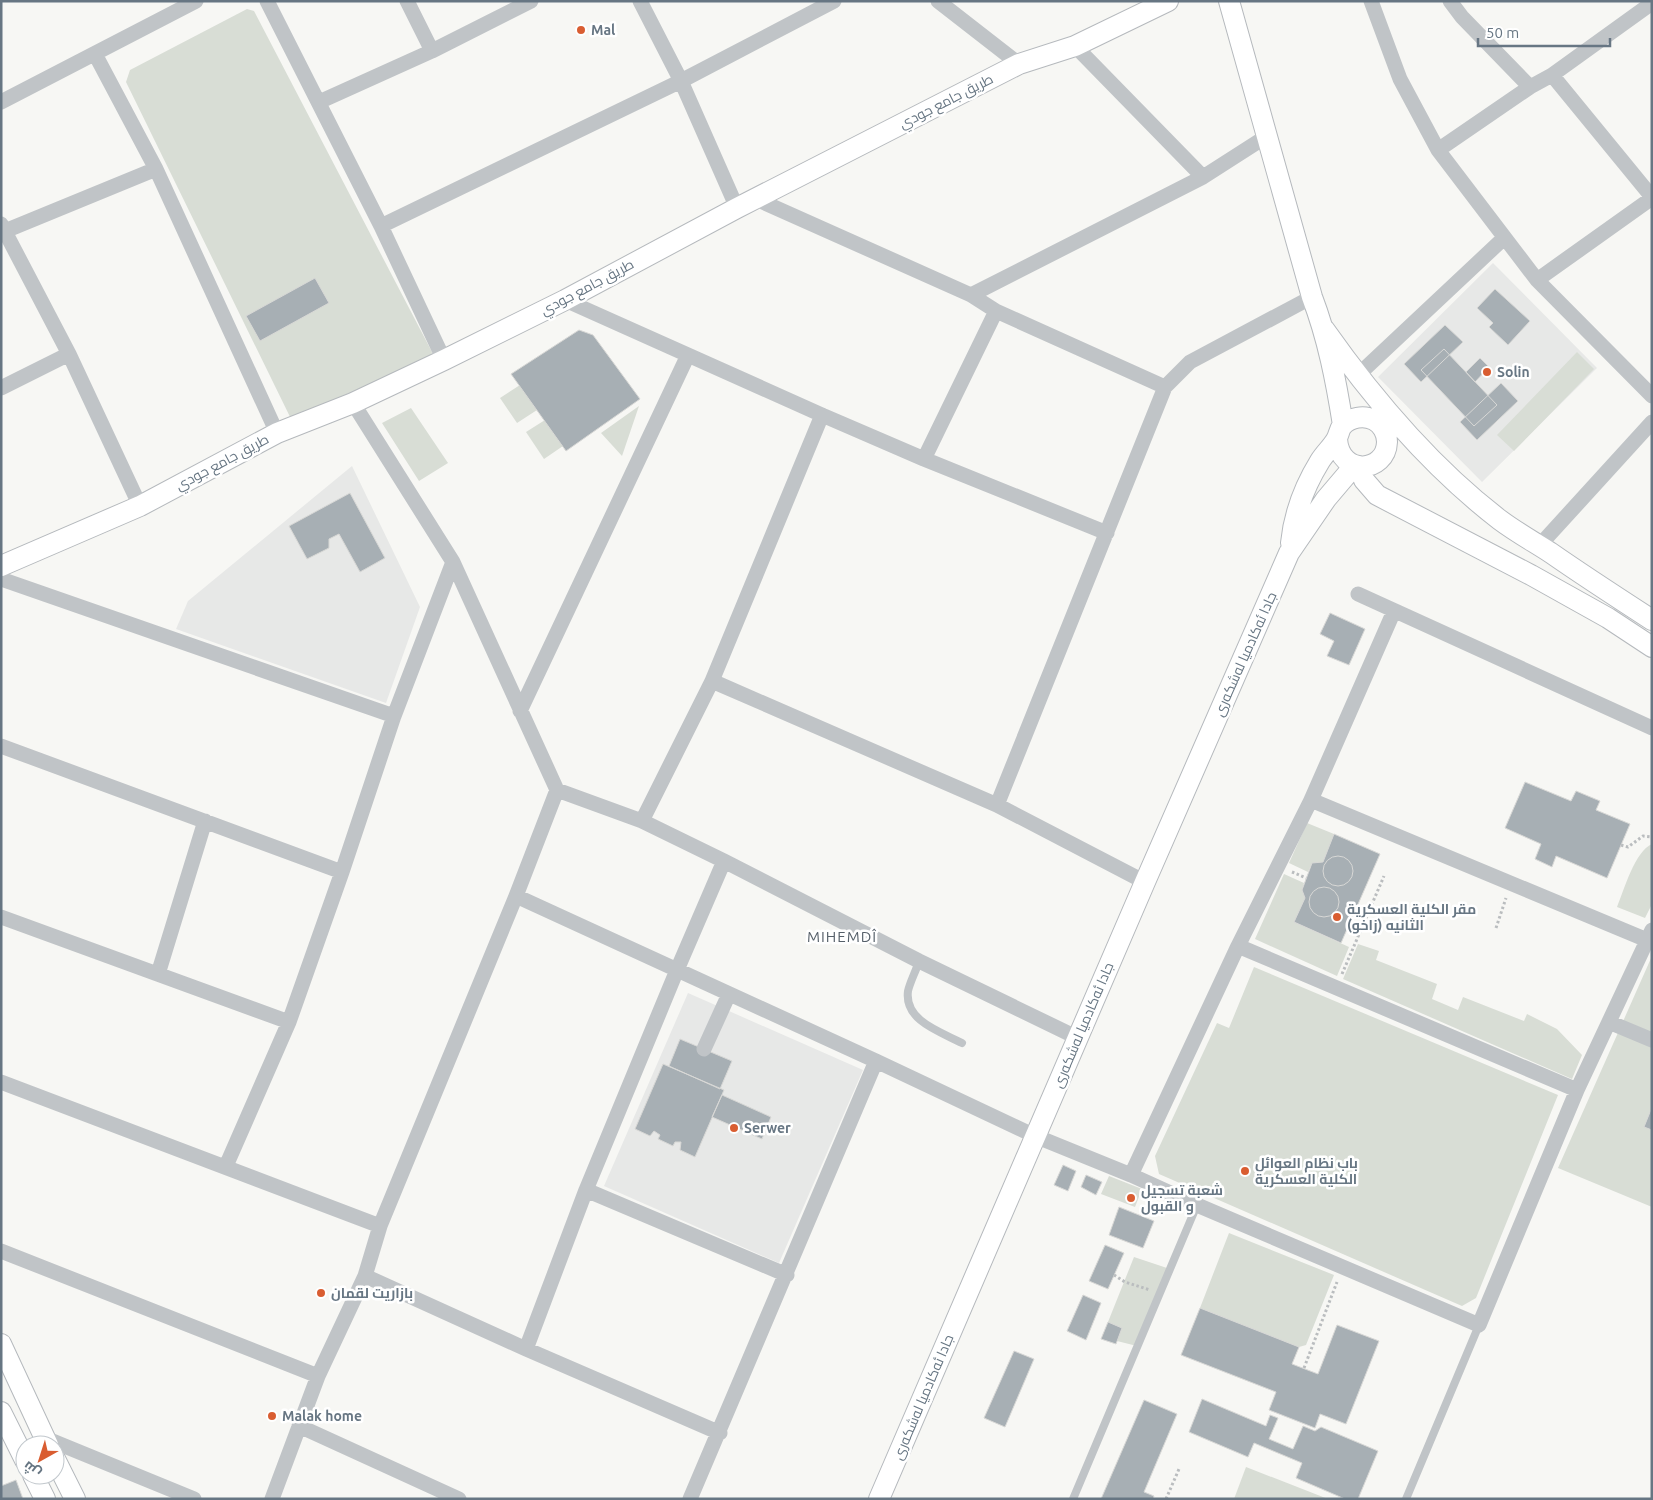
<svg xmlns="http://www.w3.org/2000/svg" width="1653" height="1500" font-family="Ubuntu,Cairo,sans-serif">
<rect width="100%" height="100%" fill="#f7f7f4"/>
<path fill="#e7e8e7" d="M1493 263 1597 368 1482 482 1378 377Z
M352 466 420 607 386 703 176 629 188 601Z
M688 993 863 1070 779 1263 604 1186Z"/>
<path fill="#d8ddd5" d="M247 9 254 11 432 352 430 363 294 425 126 82 130 70Z
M1577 352 1594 369 1514 451 1497 435Z
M520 385 537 410 517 423 500 398Z
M639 406 622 456 601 433Z
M411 408 448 463 419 481 382 423Z
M545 420 563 446 544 459 526 432Z
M1307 823 1334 834 1323 862 1312 863 1308 872 1289 863Z
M1652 844V904L1645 918 1617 907C1624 890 1635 851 1652 844Z
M1284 874 1304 883 1302 890 1305 898 1294 922 1349 947 1337 976 1255 939Z
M1358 944 1379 951 1376 960 1437 984 1432 999 1458 1010 1463 997 1524 1021 1527 1014 1557 1029 1582 1055 1572 1079 1343 979Z
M1652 956V1107L1644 1127 1652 1130V1207L1558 1168Z
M1254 967 1558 1095 1476 1298 1462 1306 1159 1174 1155 1156 1217 1023 1229 1028Z
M1109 1176 1142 1189 1135 1207 1101 1194Z
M1229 1233 1334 1275 1306 1345 1299 1347 1200 1308Z
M1134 1257 1170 1269 1137 1346 1117 1341 1122 1328 1108 1322Z
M1246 1467 1328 1499H1234Z"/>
<path fill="#a7afb4" stroke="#d8d8d6" d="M315 278 329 303 260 341 246 316Z
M1495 289 1530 321 1508 345 1489 327 1493 323 1477 308Z
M1445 325 1463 342 1421 382 1404 364Z
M579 330 593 335 640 399 566 451 511 374Z
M1444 349 1497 405 1474 426 1421 370Z
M1480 358 1489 367 1475 382 1466 372Z
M1501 383 1518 401 1477 440 1460 422Z
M350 493 385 558 360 572 339 534 329 539V548L307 559 289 526Z
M1330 613 1365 629 1349 665 1327 656 1334 641 1320 634Z
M1525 782 1571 801 1576 791 1600 801 1596 810 1630 824 1607 878 1556 856 1552 867 1535 859 1541 844 1505 828Z
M1334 834 1380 854 1341 943 1294 922 1305 898 1302 890 1312 863 1323 862Z
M1323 871a15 15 0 1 1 30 0a15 15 0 1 1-30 0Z
M1309 902a15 15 0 1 1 30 0a15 15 0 1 1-30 0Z
M680 1039 732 1061 720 1089 669 1066Z
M663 1064 724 1090 695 1157 680 1150 681 1142H675L673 1146 658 1139 660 1135 654 1131 650 1136 635 1129Z
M722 1095 771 1117 762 1139 712 1117Z
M1652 1107V1130L1644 1127Z
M1063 1165 1076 1171 1068 1191 1054 1185Z
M1086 1175 1102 1182 1096 1195 1081 1187Z
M1119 1207 1154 1221 1143 1248 1109 1235Z
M1105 1245 1124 1253 1108 1289 1089 1281Z
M1083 1295 1101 1303 1086 1340 1067 1331Z
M1200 1308 1299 1347 1292 1364 1318 1374 1337 1325 1379 1341 1346 1424 1320 1414 1315 1428 1269 1410 1276 1392 1181 1355Z
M1108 1322 1122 1328 1116 1344 1101 1339Z
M1014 1351 1034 1359 1005 1427 984 1418Z
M1202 1399 1266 1426 1270 1415 1278 1418 1269 1439 1293 1449 1303 1426 1315 1431 1321 1427 1378 1451 1358 1499H1345L1296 1478 1302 1463 1254 1443 1248 1457 1189 1432Z
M1144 1400 1177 1414 1144 1492 1154 1496 1153 1499H1101Z
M16 1480 23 1499H1V1486Z"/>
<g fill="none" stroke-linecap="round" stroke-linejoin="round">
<defs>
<path id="secondary" d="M1229 1 1312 297C1328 339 1336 381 1343 425
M1324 329C1374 400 1431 467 1500 520 1516 532 1534 542 1551 553 1584 576 1618 598 1652 620
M1359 466 1364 480 1377 495 1531 575 1608 618 1652 647
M1291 543C1294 513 1304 487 1320 461 1325 453 1332 447 1336 440 1339 435 1339 430 1342 426 1350 417 1364 415 1374 420 1382 424 1387 433 1387 442 1386 473 1340 477 1337 439
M1 566 140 506 277 433 353 403 444 360 565 300 737 208 1019 64 1075 46 1168 1
M1 1344 48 1445
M1 1412 25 1460
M55 1459 75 1499
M33 1475 45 1499
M879 1499 1145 882 1289 553 1326 499 1354 466"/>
</defs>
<use href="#secondary" stroke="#b5b9bd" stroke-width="22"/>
<path stroke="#babdbf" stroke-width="3" stroke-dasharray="2.5 2.5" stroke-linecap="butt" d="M1621 845 1628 847 1643 836 1652 837
M1292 872 1306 878
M1496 928 1506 898
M1342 974 1384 876
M1114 1275 1125 1282 1150 1290
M1304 1368 1337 1282
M1166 1499 1179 1469"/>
<path stroke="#c0c4c7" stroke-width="8" d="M919 961C916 971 910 982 908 991 904 1021 941 1032 962 1043
M1073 1499 1197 1205
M1406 1499 1479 1325"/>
<path stroke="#c0c4c7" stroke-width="15" d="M267 1 381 226 444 360
M407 1 432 51
M640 1 681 81 737 208
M938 1 1019 64
M1371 1 1400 79 1438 150 1537 280 1652 396
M1450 1 1462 17 1530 87
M1075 46 1203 177
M95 54 156 169 277 433
M1552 75 1652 197
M1 102 196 1
M319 102 432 51 531 1
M1438 150 1530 87 1552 75 1652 3
M756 199 971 295 996 311 1165 387
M1 224 69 354 140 506
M381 226 681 81 834 1
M5 231 156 169
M1537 280 1652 198
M971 295 1203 177 1267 136
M565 300 822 415 924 459 1107 533
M1357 376 1504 238
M1 388 69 354
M924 459 996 311
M1539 546 1652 422
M1 579 394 716
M1358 594 1652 728
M712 681 997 805 1145 882
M520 711 688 355
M1 746 342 872
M557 790 642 821 724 861 919 961 1078 1038
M1311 800 1647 940
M997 805 1165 387 1190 362 1312 297
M642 821 712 681 822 415
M516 896 876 1061 1035 1136 1131 1175 1197 1205 1479 1325 1577 1090 1652 930
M1 917 289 1022
M1238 946 1577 1090
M158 974 205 821
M1609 1022 1652 1040
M704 1049 729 994
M1 1082 380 1226
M226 1166 289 1022 342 872 394 716 453 562
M1131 1175 1238 946 1311 800 1394 611
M586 1190 787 1275
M1 1251 318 1376
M365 1276 526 1349 720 1433
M526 1349 586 1190 677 970 724 861
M299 1426 459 1499
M45 1438 194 1499
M272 1499 318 1376 365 1276 380 1226 516 896 557 790 453 562 353 403
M690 1499 876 1061"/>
<use href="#secondary" stroke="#fff" stroke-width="20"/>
</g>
<g fill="#d95d31" stroke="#fff" stroke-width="2">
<circle cx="581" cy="30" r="5"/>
<circle cx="1487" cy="372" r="5"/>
<circle cx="1337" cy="917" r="5"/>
<circle cx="734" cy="1128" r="5"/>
<circle cx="1245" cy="1171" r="5"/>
<circle cx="1131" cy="1198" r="5"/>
<circle cx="321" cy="1293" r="5"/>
<circle cx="272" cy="1416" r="5"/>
</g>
<g text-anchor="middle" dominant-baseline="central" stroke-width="5" stroke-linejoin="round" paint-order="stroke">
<g font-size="14" font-weight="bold" fill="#677683" stroke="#fff" text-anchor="start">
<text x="591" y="30">Mal</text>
<text x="1497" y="372">Solin</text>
<text x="1347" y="909">مقر الكلية العسكرية<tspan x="1347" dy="16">الثانيه (زاخو)</tspan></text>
<text x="744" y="1128">Serwer</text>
<text x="1255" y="1163">باب نظام العوائل<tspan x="1255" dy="16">الكلية العسكرية</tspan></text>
<text x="1141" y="1190">شعبة تسجيل<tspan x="1141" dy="16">و القبول</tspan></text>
<text x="331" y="1293">بازاريت لقمان</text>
<text x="282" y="1416">Malak home</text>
</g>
<g font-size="14" fill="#677683" stroke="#fff">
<text transform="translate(946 101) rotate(-27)">طريق جامع جودي</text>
<text transform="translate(587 287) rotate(-28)">طريق جامع جودي</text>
<text transform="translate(222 462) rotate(-28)">طريق جامع جودي</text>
<text transform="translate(1245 654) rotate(-66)">جادا ئه‌كادميا له‌شكه‌رى</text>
<text transform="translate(1083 1025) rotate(-67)">جادا ئه‌كادميا له‌شكه‌رى</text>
<text transform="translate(923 1397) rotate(-67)">جادا ئه‌كادميا له‌شكه‌رى</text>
</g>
<g font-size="15" letter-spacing="1" fill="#555f69" stroke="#fff">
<text x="842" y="936">MIHEMDÎ</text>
</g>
</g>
<rect width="1653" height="1500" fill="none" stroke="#677683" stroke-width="5"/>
<g transform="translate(40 1460) rotate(219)"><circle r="24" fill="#ffffff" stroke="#c2c8cd"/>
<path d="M0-4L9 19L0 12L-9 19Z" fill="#d95d31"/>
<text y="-8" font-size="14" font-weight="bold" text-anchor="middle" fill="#677683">ش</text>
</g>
<path d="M1478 38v8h132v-8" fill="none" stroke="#677683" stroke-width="2.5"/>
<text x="1486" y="38" font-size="15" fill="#677683" stroke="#ffffff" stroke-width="4" paint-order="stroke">50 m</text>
</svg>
